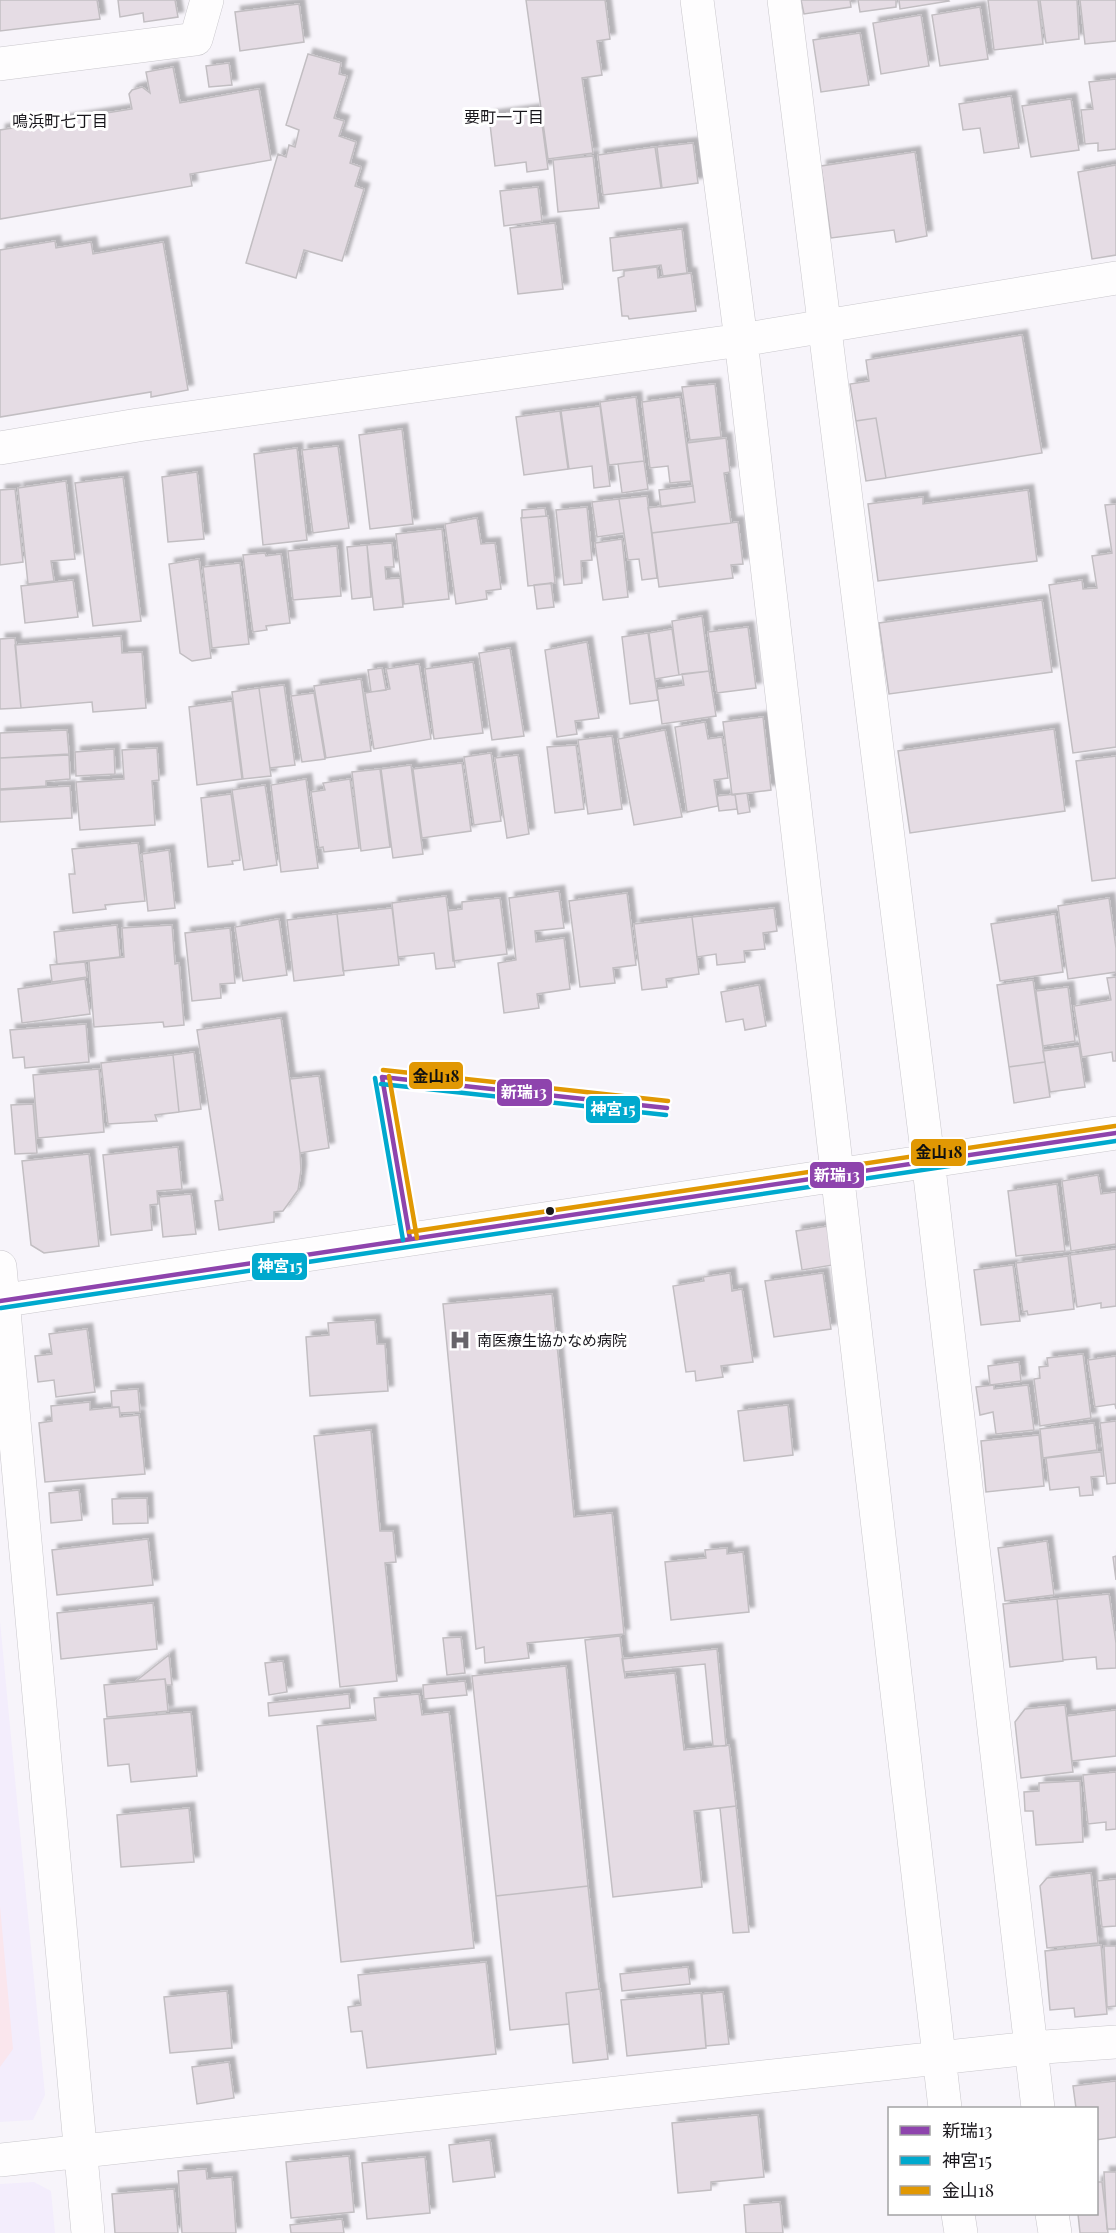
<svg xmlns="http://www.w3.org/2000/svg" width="1116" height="2233" font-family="'Playfair Display','Noto Sans JP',serif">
<defs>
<filter id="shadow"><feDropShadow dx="5.5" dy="-5.5" stdDeviation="1.5" flood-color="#0004"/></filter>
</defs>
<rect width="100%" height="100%" fill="#f7f4fa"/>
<path fill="#f3edfc" d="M0 1621 45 2095 33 2120 0 2122Z
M34 2182 51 2191 55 2233H0V2184Z"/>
<path fill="#fae6ed" d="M0 1906 13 2049 0 2067Z"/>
<path fill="#e5dce4" stroke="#c2bec2" stroke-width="1.5" filter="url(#shadow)" d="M0 0H97L100 19 0 31Z
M118 0H175L178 17 144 22 143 13 120 17Z
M526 0H605L610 39 597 41 602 75 582 78 593 153 548 159Z
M801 0H850L851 7 804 14Z
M858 0H896V7L860 12Z
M899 0H948L949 1 900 9Z
M988 0H1038L1043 44 994 50Z
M1040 0H1077L1079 39 1046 43Z
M1080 0H1116V41L1085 44Z
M299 4 304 42 240 51 235 12Z
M980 7 988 59 940 66 932 15Z
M921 15 929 66 881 74 873 23Z
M860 33 869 85 821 92 813 40Z
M308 54 341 63 339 74 347 76 334 118 344 121 339 136 356 142 350 163 361 167 355 186 364 189 342 261 304 250 296 278 246 263 278 154 286 157 289 145 295 147 299 130 286 125Z
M229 63 232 85 209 87 206 66Z
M173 67 180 103 259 89 271 160 190 174 192 186 0 219V130L132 109 129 94 132 90 142 87 150 93 146 72Z
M1116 79V149L1098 151V143L1085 144 1081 110 1093 109 1089 82Z
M1011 96 1019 148 984 153 980 128 963 130 959 104Z
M1071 99 1079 150 1031 157 1022 106Z
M540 109 548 169 527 172 526 162 495 166 489 116Z
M693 143 698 183 662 188 657 147Z
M655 147 661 188 603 195 598 155Z
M915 152 927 236 896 242 894 230 831 238 821 166Z
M593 156 599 208 558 212 553 160Z
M1116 165V255L1092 259 1078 172Z
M538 187 542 221 504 226 500 191Z
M555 223 563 289 518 294 510 228Z
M682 229 687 273 663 276 661 265 613 271 610 238Z
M55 241 56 248 91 242 93 254 163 242 188 390 151 397V392L0 417V250Z
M657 267 658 278 691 273 696 311 629 319 628 316H622L618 278 624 276V271Z
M1022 335 1042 453 886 478 876 418 856 421 850 384 869 381 866 360Z
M715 384 721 437 690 440 682 387Z
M636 397 644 461 609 465 600 402Z
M680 397 691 481 670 483 668 466 650 468 642 402Z
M600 406 610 486 594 488 592 466 569 469 561 411Z
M560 411 568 469 524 475 516 417Z
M876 418 886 478 866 481 856 421Z
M402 429 413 524 370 529 359 435Z
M726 438 730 472 724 473 731 523 652 533 648 508 695 502 687 443Z
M338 446 349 528 313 533 302 450Z
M297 448 307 540 263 545 254 454Z
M644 461 648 489 622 493 618 464Z
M197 472 204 539 168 542 162 477Z
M123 477 141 621 93 626 75 483Z
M66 481 75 559 51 561 54 581 28 584 18 488Z
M693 486 695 502 661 507 659 490Z
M15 489 23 562 0 565V490Z
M1028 490 1037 561 878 581 868 504 923 497V504Z
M647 496 657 578 642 580 639 559 628 560 619 499Z
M619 499 624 533 597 537 592 502Z
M1116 504V747L1073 753 1049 585 1082 580 1083 589 1097 588 1092 556 1112 553 1105 505Z
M587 507 592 560 581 561 582 583 564 585 556 510Z
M545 508 546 516 522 518V510Z
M548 516 555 583 528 586 521 518Z
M477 518 481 544 495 543 501 589 486 591 487 599 456 604 445 524Z
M738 522 743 564 731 565 733 578 659 587 652 533Z
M442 529 449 599 404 604 396 534Z
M622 539 628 597 603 600 595 543Z
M392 543 394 567H385L386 579 400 578 403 607 374 610 367 545Z
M367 545 371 597 352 599 347 547Z
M337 546 341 596 293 600 288 551Z
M265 553 266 556 281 554 290 623 266 626 267 630 253 632 243 555Z
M199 559 211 658 192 661 180 653 169 564Z
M240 563 249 644 212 648 203 567Z
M73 580 78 617 25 623 21 586Z
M551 583 554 607 537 609 534 585Z
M1042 600 1052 672 889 694 879 623Z
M702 616 709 671 679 675 672 621Z
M748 627 756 688 717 693 708 632Z
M672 629 679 675 655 679 649 633Z
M648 633 658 700 630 704 622 637Z
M121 636 122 653 142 652 146 708 93 712 92 702 21 708 15 645Z
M15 638 21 708 0 709V639Z
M587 642 599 718 575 721 577 734 557 737 545 650Z
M510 648 524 736 492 740 479 653Z
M473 662 483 733 434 739 425 669Z
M419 664 431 739 374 749 365 693 390 689 386 669Z
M382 668 386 690 371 692 368 670Z
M709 671 716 716 662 724 657 689 684 685 682 674Z
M361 679 371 751 326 758 314 686Z
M284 685 295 765 270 768 259 688Z
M259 688 271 776 243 779 232 692Z
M314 693 325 759 302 762 291 696Z
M232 701 242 779 197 785 189 707Z
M763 717 771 790 732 795 723 722Z
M705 722 708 739 722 737 728 778 714 780 718 806 687 812 675 727Z
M1054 729 1065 811 910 833 898 751Z
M67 730 69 754 0 758V733Z
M665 730 682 817 634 825 618 739Z
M612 736 622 809 588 814 578 740Z
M576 745 584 809 555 813 547 747Z
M157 748 159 780 152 781 155 825 80 830 76 782 124 779 122 750Z
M114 749 115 774 76 776 75 752Z
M491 753 501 821 474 825 464 757Z
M69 755 70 779 46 781V786L0 789V758Z
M518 755 529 834 507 838 495 758Z
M1116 756V878L1092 881 1076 761Z
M462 763 471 831 422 838 413 769Z
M411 765 423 854 393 858 381 769Z
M380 769 390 847 361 851 352 772Z
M306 779 318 868 281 872 271 785Z
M350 779 359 848 324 852 323 847 319 848 311 792 325 790 323 783Z
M265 785 277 865 244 870 232 790Z
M70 786 72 818 0 822V790Z
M747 793 750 812 738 814 735 794Z
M231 794 240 860 232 861 233 864 208 867 201 798Z
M735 794 737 809 719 811 717 796Z
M138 843 145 901 105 905 106 909 73 913 69 874H75L72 849Z
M169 850 175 908 148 911 142 854Z
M559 891 564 928 535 931 536 942 564 938 570 989 537 994 539 1008 504 1013 498 963 516 960 509 898Z
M627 893 636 965 613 968 615 983 580 987 569 901Z
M446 896 455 967 436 969 434 953 398 957 392 903Z
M500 898 507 954 453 961 448 911 462 909V902Z
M1109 898 1116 948V972L1068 979 1058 906Z
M392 908 399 965 343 971 337 914Z
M774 908 777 931 763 933 765 949 744 951 745 962 717 965 716 954 697 957 692 917Z
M337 914 344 975 294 981 287 920Z
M1055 914 1063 972 1000 981 991 924Z
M692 917 699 974 666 979 667 987 642 990 634 924Z
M279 919 287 975 243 981 235 927Z
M117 925 120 957 57 964 54 932Z
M172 925 175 964 179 963 184 1025 164 1027 163 1022 94 1027 89 961 124 957 122 928Z
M230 928 235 983 220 984 221 998 192 1001 185 933Z
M85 962 87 977 52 982 50 965Z
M1116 977V1061H1113L1112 1052 1082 1057 1074 1006 1111 1000 1107 978Z
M85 979 90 1014 22 1023 18 989Z
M1033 980 1045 1062 1009 1067 997 985Z
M759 985 766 1026 745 1030 743 1019 726 1022 721 992Z
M1068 987 1075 1041 1043 1046 1036 991Z
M281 1018 300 1153 301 1170 298 1190 283 1211 274 1212V1222L219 1230 215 1201 223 1200 197 1030Z
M86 1024 89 1062 25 1068 24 1057 13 1058 10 1030Z
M1079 1046 1085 1087 1050 1092 1043 1051Z
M194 1052 201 1109 179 1112 173 1055Z
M173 1055 179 1112 155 1115 157 1121 108 1124 101 1063Z
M1045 1062 1050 1097 1014 1103 1009 1067Z
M99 1069 104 1132 38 1138 33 1075Z
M319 1076 329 1148 300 1153 290 1079Z
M33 1104 37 1153 15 1154 11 1105Z
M178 1147 182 1189 157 1191 158 1204 150 1205 152 1230 111 1235 103 1155Z
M89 1154 99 1246 44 1253 31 1245 22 1161Z
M1098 1175 1101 1194 1116 1192V1244L1071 1251 1062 1181Z
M1057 1184 1065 1251 1016 1256 1008 1191Z
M191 1194 196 1234 163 1237 159 1197Z
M828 1226 833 1265 802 1270 796 1231Z
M1116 1249V1306L1101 1308V1303L1077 1307 1070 1255Z
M1068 1256 1074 1309 1028 1315 1027 1311 1023 1312 1016 1263Z
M1013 1265 1020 1321 981 1325 974 1270Z
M730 1273 732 1291 742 1289 753 1362 721 1366 723 1377 696 1381 695 1371 686 1372 673 1286 704 1281 703 1277Z
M823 1273 831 1329 774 1337 765 1281Z
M552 1294 574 1517 612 1513 624 1634 527 1643 529 1658 485 1663 484 1647 476 1649 443 1304Z
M375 1320 377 1344H385L388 1391 310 1396 306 1337 329 1335 328 1323Z
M87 1329 95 1392 56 1397 54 1380 38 1382 35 1356 52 1354 49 1334Z
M1083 1354 1091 1418 1040 1426 1034 1379 1040 1378 1039 1367 1048 1366 1047 1358Z
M1116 1356V1409L1115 1404 1095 1407 1088 1360Z
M1019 1362 1021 1381 990 1385 988 1366Z
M994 1385V1389L1028 1385 1034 1430 996 1434 993 1412 980 1415 976 1387Z
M138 1389 140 1412 120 1413 119 1407H112L111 1391Z
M90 1402V1410L119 1407 120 1417 139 1415 145 1474 45 1482 39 1423 52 1421 51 1406Z
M788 1405 793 1455 744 1461 738 1411Z
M1116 1421V1483L1107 1484 1100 1423Z
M1094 1423 1097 1450 1043 1458 1040 1429Z
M371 1430 380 1531H393L396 1562 385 1563 397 1681 340 1687 314 1436Z
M1039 1435 1044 1486 986 1492 981 1441Z
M1101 1452 1104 1476 1091 1477 1093 1495 1080 1496 1079 1487 1050 1490 1046 1458Z
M79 1490 82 1520 51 1523 49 1493Z
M147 1498 148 1523 113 1524 112 1499Z
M148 1539 153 1585 57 1595 52 1550Z
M1047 1541 1054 1595 1005 1601 998 1548Z
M727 1548V1554L743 1552 749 1612 671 1620 665 1562 706 1558 705 1550Z
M1116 1556V1580L1113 1557Z
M1109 1594 1116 1643V1668L1097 1669 1096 1657 1063 1660 1057 1599Z
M1057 1599 1063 1661 1010 1667 1003 1604Z
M153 1603 157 1649 61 1659 57 1613Z
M620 1636 625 1678 675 1673 684 1750 729 1745 736 1806 694 1811 702 1887 613 1897 585 1640Z
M461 1637 465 1673 447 1675 443 1638Z
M717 1649 726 1746H713L705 1664 624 1672 622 1659Z
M169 1655 172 1685H166L165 1679 136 1681Z
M283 1661 287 1692 269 1695 265 1663Z
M566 1666 588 1886 496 1896 472 1676Z
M165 1679 168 1711 107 1717 104 1685Z
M465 1681 467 1695 424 1699 423 1685Z
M349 1694 350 1708 269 1716 268 1703Z
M419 1694 422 1715 449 1712 474 1948 341 1962 317 1726 376 1720 374 1698Z
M1065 1705 1073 1772 1021 1778 1015 1722 1025 1709Z
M1116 1710V1756L1072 1761 1067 1716Z
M191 1712 197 1776 131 1782 129 1764 108 1766 104 1719Z
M1116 1772V1829L1106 1830V1822L1088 1824 1083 1775Z
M1080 1781 1083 1842 1036 1845 1033 1811H1025L1024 1792 1039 1791V1783Z
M736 1806 749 1932 733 1933 720 1808Z
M189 1808 194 1862 121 1867 117 1815Z
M1091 1873 1098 1943 1047 1948 1040 1886 1047 1878Z
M1116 1879V1926L1102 1927 1097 1881Z
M588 1886 599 1989 566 1993 569 2024 510 2030 496 1896Z
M1101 1945 1107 2014 1075 2017 1074 2008 1050 2010 1045 1951Z
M1104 1946H1116V2006L1107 2007Z
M486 1962 496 2054 367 2068 362 2031 351 2032 348 2007 361 2005 358 1975Z
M688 1967 690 1984 622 1991 620 1974Z
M600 1989 608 2059 573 2063 566 1993Z
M227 1991 232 2048 170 2053 164 1997Z
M723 1992 729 2044 706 2046 702 1994Z
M701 1993 706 2048 627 2056 621 2000Z
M229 2062 234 2098 197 2104 192 2067Z
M1116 2081V2137L1096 2140V2108H1076L1073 2086Z
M758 2115 764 2177 711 2182V2190L678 2193 672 2123Z
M490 2140 495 2177 453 2182 449 2145Z
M349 2156 354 2212 291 2218 286 2162Z
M425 2157 430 2213 367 2219 362 2163Z
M206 2169 207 2179 232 2177 236 2233H182L178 2171Z
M1104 2172H1116V2229H1107Z
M1096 2182H1102L1108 2233H1080L1078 2214H1096Z
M174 2189 178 2233H115L112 2194Z
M780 2202 783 2233H746L744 2205Z
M342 2219 344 2233H291L290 2225Z"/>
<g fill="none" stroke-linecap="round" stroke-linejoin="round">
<defs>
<path id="minor" d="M697 0 741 340 945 2108
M784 0 928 1159 1038 2108
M0 64 196 39 207 0
M0 448 138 425 741 340 1116 278
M0 1267 88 2233
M0 1301 1116 1133
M0 2160 1030 2048 1116 2042
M958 2214 961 2233
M1052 2214 1055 2233"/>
</defs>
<use href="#minor" stroke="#c9c7cc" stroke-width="34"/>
<use href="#minor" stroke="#fefdfe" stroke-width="33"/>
<defs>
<path id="bus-1" d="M382 1077 667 1108
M382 1077 410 1239
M0 1301 1116 1133"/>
<path id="bus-2" d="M375 1078 403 1240
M381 1084 666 1115
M1 1308 1116 1141"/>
<path id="bus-3" d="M383 1070 668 1101
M389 1076 417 1238
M409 1232 1115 1126"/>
</defs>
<use href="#bus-1" stroke="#fff" stroke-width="9"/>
<use href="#bus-2" stroke="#fff" stroke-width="9"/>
<use href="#bus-3" stroke="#fff" stroke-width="9"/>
<use href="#bus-1" stroke="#8e44ad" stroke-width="4.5"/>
<use href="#bus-2" stroke="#00a9ce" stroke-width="4.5"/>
<use href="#bus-3" stroke="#e19803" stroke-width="4.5"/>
</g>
<defs>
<symbol id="hospital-bare" viewBox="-9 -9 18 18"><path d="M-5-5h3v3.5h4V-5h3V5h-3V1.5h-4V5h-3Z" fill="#67646a" stroke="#fff" stroke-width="2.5" paint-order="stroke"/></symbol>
</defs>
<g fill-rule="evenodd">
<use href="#hospital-bare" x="445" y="1325" width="30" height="30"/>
</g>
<circle fill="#19171c" stroke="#fff" stroke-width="2" cx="550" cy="1211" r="5"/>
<g text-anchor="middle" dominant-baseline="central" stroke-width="6" stroke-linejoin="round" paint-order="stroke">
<g font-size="15" fill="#19171c" stroke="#fff" text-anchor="start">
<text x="477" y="1340">南医療生協かなめ病院</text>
</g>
<g font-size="16" fill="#19171c" stroke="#fff">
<text x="504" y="116">要町一丁目</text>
<text x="60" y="120">鳴浜町七丁目</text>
</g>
</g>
<g stroke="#fff" stroke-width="2">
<rect x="408" y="1061" width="56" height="29" rx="6" fill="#e19803"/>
<rect x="496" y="1078" width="57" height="29" rx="6" fill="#8e44ad"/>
<rect x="585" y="1095" width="56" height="29" rx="6" fill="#00a9ce"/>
<rect x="910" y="1138" width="57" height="29" rx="6" fill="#e19803"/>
<rect x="809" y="1161" width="56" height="28" rx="6" fill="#8e44ad"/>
<rect x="251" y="1252" width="57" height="29" rx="6" fill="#00a9ce"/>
</g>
<g font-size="16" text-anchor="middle" font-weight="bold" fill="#fff">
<text x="524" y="1098">新瑞13</text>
<text x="613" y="1115">神宮15</text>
<text x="837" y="1181">新瑞13</text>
<text x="280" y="1272">神宮15</text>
</g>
<g font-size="16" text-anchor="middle" font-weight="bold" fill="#111">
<text x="436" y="1082">金山18</text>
<text x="939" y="1158">金山18</text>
</g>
<rect x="888" y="2107" width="210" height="108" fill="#ffffff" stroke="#a3a2a4" stroke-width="1.5"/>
<rect x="900" y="2126" width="30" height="9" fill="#8e44ad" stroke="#a3a2a4" stroke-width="1.5"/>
<text x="942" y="2137" font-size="18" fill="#19171c">新瑞13</text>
<rect x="900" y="2156" width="30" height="9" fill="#00a9ce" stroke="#a3a2a4" stroke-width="1.5"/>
<text x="942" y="2167" font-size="18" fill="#19171c">神宮15</text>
<rect x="900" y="2186" width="30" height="9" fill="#e19803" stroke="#a3a2a4" stroke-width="1.5"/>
<text x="942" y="2197" font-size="18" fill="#19171c">金山18</text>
</svg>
